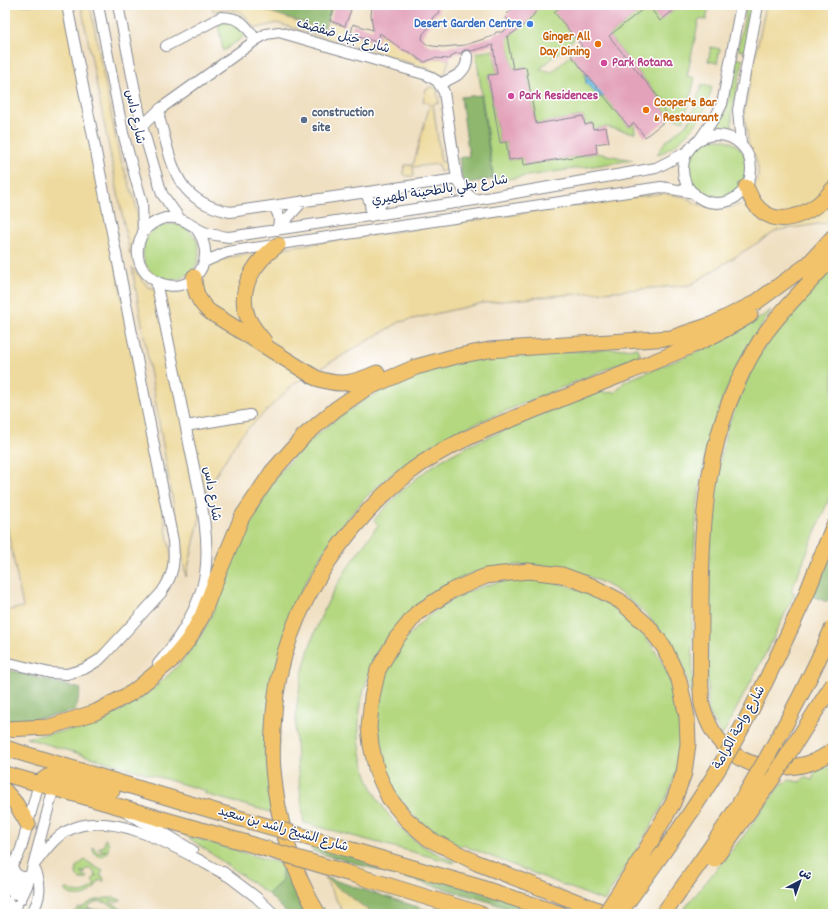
<svg xmlns="http://www.w3.org/2000/svg" width="838" height="919" font-family="Dekko,'Playpen Sans Arabic',sans-serif">
<rect width="100%" height="100%" fill="#fff"/>
<filter id="ink" filterUnits="userSpaceOnUse"><feTurbulence type="fractalNoise" baseFrequency=".025" numOctaves="2"/><feDisplacementMap in="SourceGraphic" scale="8" xChannelSelector="R" yChannelSelector="G"/><feConvolveMatrix kernelMatrix="1 2 1 2 8 2 1 2 1" color-interpolation-filters="sRGB"/></filter>
<filter id="wash" filterUnits="userSpaceOnUse"><feTurbulence type="fractalNoise" baseFrequency=".012" numOctaves="4" result="noise"/><feDisplacementMap in="SourceGraphic" scale="16" xChannelSelector="R" yChannelSelector="G"/><feGaussianBlur stdDeviation="0.9" result="paint"/><feColorMatrix in="noise" values="0 0 0 0 0 0 0 0 0 0 0 0 0 0 0 0 0 1.4 0 .05"/><feComposite in="paint" operator="in"/></filter>
<g filter="url(#wash)">
<rect width="100%" height="100%" fill="#f0e0c2"/>
<path fill="#b4d880" stroke="#68846f" d="M539 5H563L555 12 575 38 540 69 552 72 571 55 585 72 586 83 599 97 604 96 629 127 634 123 635 133 606 127 593 129 592 123 585 125 583 116 536 124 526 67 513 69 509 48 504 43C508 34 521 28 528 21 532 16 536 10 539 5Z
M648 5 660 21 680 5H702L709 7 706 20 699 19 687 76 695 78 684 121 670 117 659 104 662 101 609 36Z
M747 5H754L745 51 738 50Z
M232 20 241 28 244 34 242 38 223 51 218 23Z
M711 47 720 49 717 63 708 61Z
M494 50 497 74 488 75 500 143 506 142 509 160 523 158 525 165 597 153 633 160 494 181 476 53Z
M736 58 743 60 732 112V131L717 127 726 111Z
M702 85 712 87C705 118 686 142 657 155L665 142 689 122Z
M688 169a30 30 0 1 1 60 0a30 30 0 1 1-60 0Z
M143 252a28 28 0 1 1 56 0a28 28 0 1 1-56 0Z
M833 264V489L791 591 795 593 770 645 722 736 708 710 707 588 713 491 727 428 755 361 776 330Z
M771 310C749 346 728 380 715 420 700 465 696 511 694 558 692 604 692 650 693 697 679 648 649 606 603 583 561 561 495 557 453 582 443 589 434 598 425 606 413 616 399 625 389 636 377 650 369 670 365 687 348 742 367 804 413 839 425 849 439 855 454 861V863L304 823C301 797 297 770 296 744 293 690 310 632 337 585 349 564 364 545 378 525L374 520C394 497 416 476 442 460 466 446 491 436 517 425 546 413 575 401 604 389L603 393 616 392 625 381C675 361 727 343 771 310Z
M638 348 640 355 467 427 432 445 398 469 381 483 365 498 337 531 315 565 305 583 287 624 274 813 205 794 206 791 26 738C43 734 62 732 80 728 121 717 166 683 191 650 215 619 223 581 239 546 252 516 269 483 292 459 328 420 383 384 434 368 461 359 491 357 519 355 559 352 598 350 638 348Z
M511 580C530 579 549 580 568 586 646 608 696 691 676 771 671 792 660 810 649 829 635 853 620 877 604 901L462 845 459 846C426 832 399 807 386 773 351 681 418 593 511 580Z
M826 765 830 770 833 765V914H680L745 834 781 784 790 780 799 782 806 778 812 780 815 772 822 768Z
M185 835 282 864V881L268 894Z
M105 839 108 841C109 847 109 852 103 856 97 857 93 854 93 847L99 853 104 852 106 850 101 851 98 848 104 846Z
M85 860 94 866 103 871 100 876 103 877 104 881 99 880C92 895 80 903 64 890L68 889C78 895 87 894 95 884L92 880 96 876 92 869H86L84 871 85 874 81 871 83 876 88 877 86 879H80L76 874 77 866Z
M113 897 121 900V901L116 902 112 900 110 901 121 909 124 914H121C113 904 97 895 87 908L97 910 109 909V912L97 913 91 910H81L72 914 77 909 83 907 92 901Z"/>
<path fill="#8fb86e" stroke="#557466" d="M249 5H333L324 30Z
M481 95 493 179 466 183 462 179 459 158 469 156 461 97Z
M833 525V588L827 602 805 593Z
M5 669 81 689 75 711 46 717 5 722Z
M308 840 559 914H522L487 901 312 851Z
M282 864 290 867 313 914H288L268 894 282 881Z
M324 877 440 914H373Z"/>
<path fill="#eeda9e" stroke="#84847e" d="M5 5H67L174 571 102 655 67 672 5 660V611L23 607 5 517Z
M81 5H90L119 154 135 201 138 217V230L130 255Z
M212 5H249L324 30 328 20 345 26 341 43 277 23 258 28 253 26 243 13 234 10 225 9 213 11Z
M766 5H833V212L826 223 778 230 690 285 552 296 483 303 400 322 295 383 240 436 206 491 186 577 132 267 148 287 165 291 177 292 191 286 215 263 228 258 254 252 663 193 685 197 697 204 716 209 729 208 742 204 755 184 758 177V167L755 156 749 147 744 111Z
M380 33 423 62 428 61 432 58 449 59 445 74 440 76 430 69 348 44 351 35 377 42Z
M430 87H434L437 90 439 103 433 104 441 162 450 161C449 167 447 171 440 172L438 164 413 167 414 176H406L403 173 405 165H413L430 104 423 101 426 89Z
M324 877 373 914H344Z"/>
<path fill="#66b9e2" stroke="#4074a0" d="M585 71 605 96 599 97 586 83Z"/>
<g id="blocks">
<path fill="#e3a2ba" d="M335 5 351 10 345 26 330 21Z
M372 5H438L439 12 433 17 429 27 423 34 422 39 426 44 432 46 443 47 465 45 493 36 496 32H502L512 25 505 16 516 5H540L530 20 519 29 507 37 513 69 526 67 536 124 583 116 585 125 592 123 593 129 606 127 609 142 596 144 597 153 524 165 523 158 509 160 506 142 500 143 488 75 497 74 493 45 471 51 468 50H464L461 53 454 54 449 59 434 58 425 62 420 60 411 53 401 49 380 33 376 50H374V41L351 35 353 24 373 30 371 15Z
M563 5H648L609 36 662 102 659 104 670 117 645 137 634 123 629 127 571 55 582 46 554 12Z
M648 5H680L660 21Z"/>
</g>
</g>
<g filter="url(#ink)">
<use href="#blocks" fill-opacity="0" stroke="#868890" stroke-width="1"/>
<g fill="none" stroke-linecap="round" stroke-linejoin="round">
<defs>
<path id="minor" d="M98 5 123 133 142 202 143 233
M118 5 142 126 162 194 180 219
M279 32 427 75 437 81 444 92 457 179 230 212C174 201 173 165 159 117L160 111 164 106 256 40 266 34Z
M166 46 221 17C241 17 246 25 256 40
M440 84C453 77 468 74 467 56
M142 126 161 108
M683 169a34 34 0 1 1 68 0a34 34 0 1 1-68 0Z
M700 139 717 114 722 104 741 5
M741 144 738 110 758 5
M457 179 464 191 475 200
M365 192 370 202 371 216
M273 206C279 213 281 220 277 229
M371 216 394 188
M195 227C204 239 209 252 202 267 184 307 119 277 143 233 147 226 157 220 165 218 182 216 188 224 202 231 210 235 219 236 229 237L475 200 656 168 687 152
M277 230 303 201
M204 262 227 252 661 187 694 193
M156 282C168 337 179 393 190 448 198 488 211 533 205 574 200 606 179 640 158 664
M186 426 250 415
M5 662 50 673 67 674 84 669 99 660 105 654 161 593C174 575 175 562 173 541L67 5
M128 814 166 834 192 850
M12 865C14 875 21 879 30 876
M223 872 256 897 274 914
M5 875 18 856 21 849 39 783
M6 890 15 873
M13 894 22 877
M21 899 27 886 31 873 54 787V782
M5 908 8 902
M12 914 17 905
M30 914C42 900 42 881 33 866 43 854 53 838 67 831 113 805 187 854 228 876"/>
<path id="highway" d="M746 187C751 197 754 206 763 212 786 229 819 208 833 189
M833 256C809 285 781 309 760 341 705 427 701 518 701 617 701 646 699 675 702 704 713 747 743 771 788 767 805 766 820 761 833 750
M803 270 833 237
M194 277C194 292 199 303 210 312L316 378C341 387 354 383 377 373
M264 341C258 334 252 327 248 318 236 289 255 261 278 245
M806 595 833 527
M5 729 49 727 96 712 133 692 173 659 189 639 202 616 219 572 242 517 272 472 304 436 336 409 365 389 416 367 453 357 489 350 671 338 713 324 755 303 810 263
M5 748 187 803 249 821
M5 774 243 842
M39 783 47 777 58 775 112 791
M5 791 16 804 28 824
M355 851 482 888 561 914
M351 874 481 914
M318 914C292 871 277 819 273 769 271 751 273 731 274 713 278 659 298 607 328 562 351 528 377 498 410 472 442 447 484 430 522 415 558 400 595 385 631 371 672 354 712 339 750 315
M608 914 477 863 429 839 406 819 389 798 377 772 371 745 369 727 372 697 378 670 396 639 417 613 451 591 486 576 528 571 562 575 592 586 620 601"/>
</defs>
<use href="#minor" stroke="#868890" stroke-width="12"/>
<use href="#highway" stroke="#868890" stroke-width="17"/>
<use href="#minor" stroke="#fff" stroke-width="10"/>
<use href="#highway" stroke="#f2c36a" stroke-width="15"/>
<defs>
<path id="highway-bridge" d="M249 821 355 851
M243 842 351 874
M714 860 775 775 833 684
M605 914 643 855 673 803 684 773 688 744 687 717 679 680 664 647 648 626 620 601
M619 914C655 864 692 814 723 761 755 707 780 651 806 595
M663 914C686 882 710 850 731 817 770 756 804 693 833 627"/>
</defs>
<use href="#highway-bridge" stroke="#868890" stroke-width="17" stroke-linecap="butt"/>
<use href="#highway-bridge" stroke="#f2c36a" stroke-width="15"/>
</g>
</g>
<circle fill="#3f7fe0" stroke="#fff" stroke-width="1.5" cx="530" cy="24" r="4"/>
<g fill="#e8710a" stroke="#fff" stroke-width="1.5">
<circle cx="598" cy="44" r="4"/>
<circle cx="646" cy="110" r="4"/>
</g>
<g fill="#d1479c" stroke="#fff" stroke-width="1.5">
<circle cx="604" cy="63" r="4"/>
<circle cx="511" cy="96" r="4"/>
</g>
<circle fill="#5c6f8a" stroke="#fff" stroke-width="1.5" cx="304" cy="120" r="4"/>
<g text-anchor="middle" dominant-baseline="central" stroke-width="3" stroke-linejoin="round" paint-order="stroke">
<g font-size="13" font-weight="bold" fill="#366cbe" stroke="#fff" text-anchor="end">
<text x="522" y="24">Desert Garden Centre</text>
</g>
<g font-size="13" fill="#1b2f5e" stroke="#fff">
<text transform="translate(343 37) rotate(16)">شارع جَبَل صَفصَف</text>
<text transform="translate(134 117) rotate(78)">شارع داس</text>
<text transform="translate(440 191) rotate(-9)">شارع بطي بالطحينة المهيري</text>
<text transform="translate(211 494) rotate(80)">شارع داس</text>
<text transform="translate(740 728) rotate(-61)">شارع واحة الكرامة</text>
<text transform="translate(283 830) rotate(16)">شارع الشيخ راشد بن سعيد</text>
</g>
<g font-size="13" font-weight="bold" fill="#c56008" stroke="#fff" text-anchor="end">
<text x="590" y="37">Ginger All<tspan x="590" dy="15">Day Dining</tspan></text>
<text x="654" y="103" text-anchor="start">Cooper's Bar<tspan x="654" dy="15">&amp; Restaurant</tspan></text>
</g>
<g font-size="13" font-weight="bold" fill="#b23c85" stroke="#fff" text-anchor="start">
<text x="612" y="63">Park Rotana</text>
<text x="519" y="96">Park Residences</text>
</g>
<g font-size="13" font-weight="bold" fill="#4e5e75" stroke="#fff" text-anchor="start">
<text x="312" y="113">construction<tspan x="312" dy="15">site</tspan></text>
</g>
</g>
<rect width="838" height="919" fill="none" stroke="#fff" stroke-width="20"/>
<g transform="translate(800 881) rotate(41)" stroke="#ffffff" stroke-width="3" paint-order="stroke">
<path d="M0-3L7 15L0 10L-7 15Z" fill="#1b2f5e"/>
<text y="-6" font-size="11" font-weight="bold" text-anchor="middle" fill="#1b2f5e">ش</text>
</g>
</svg>
